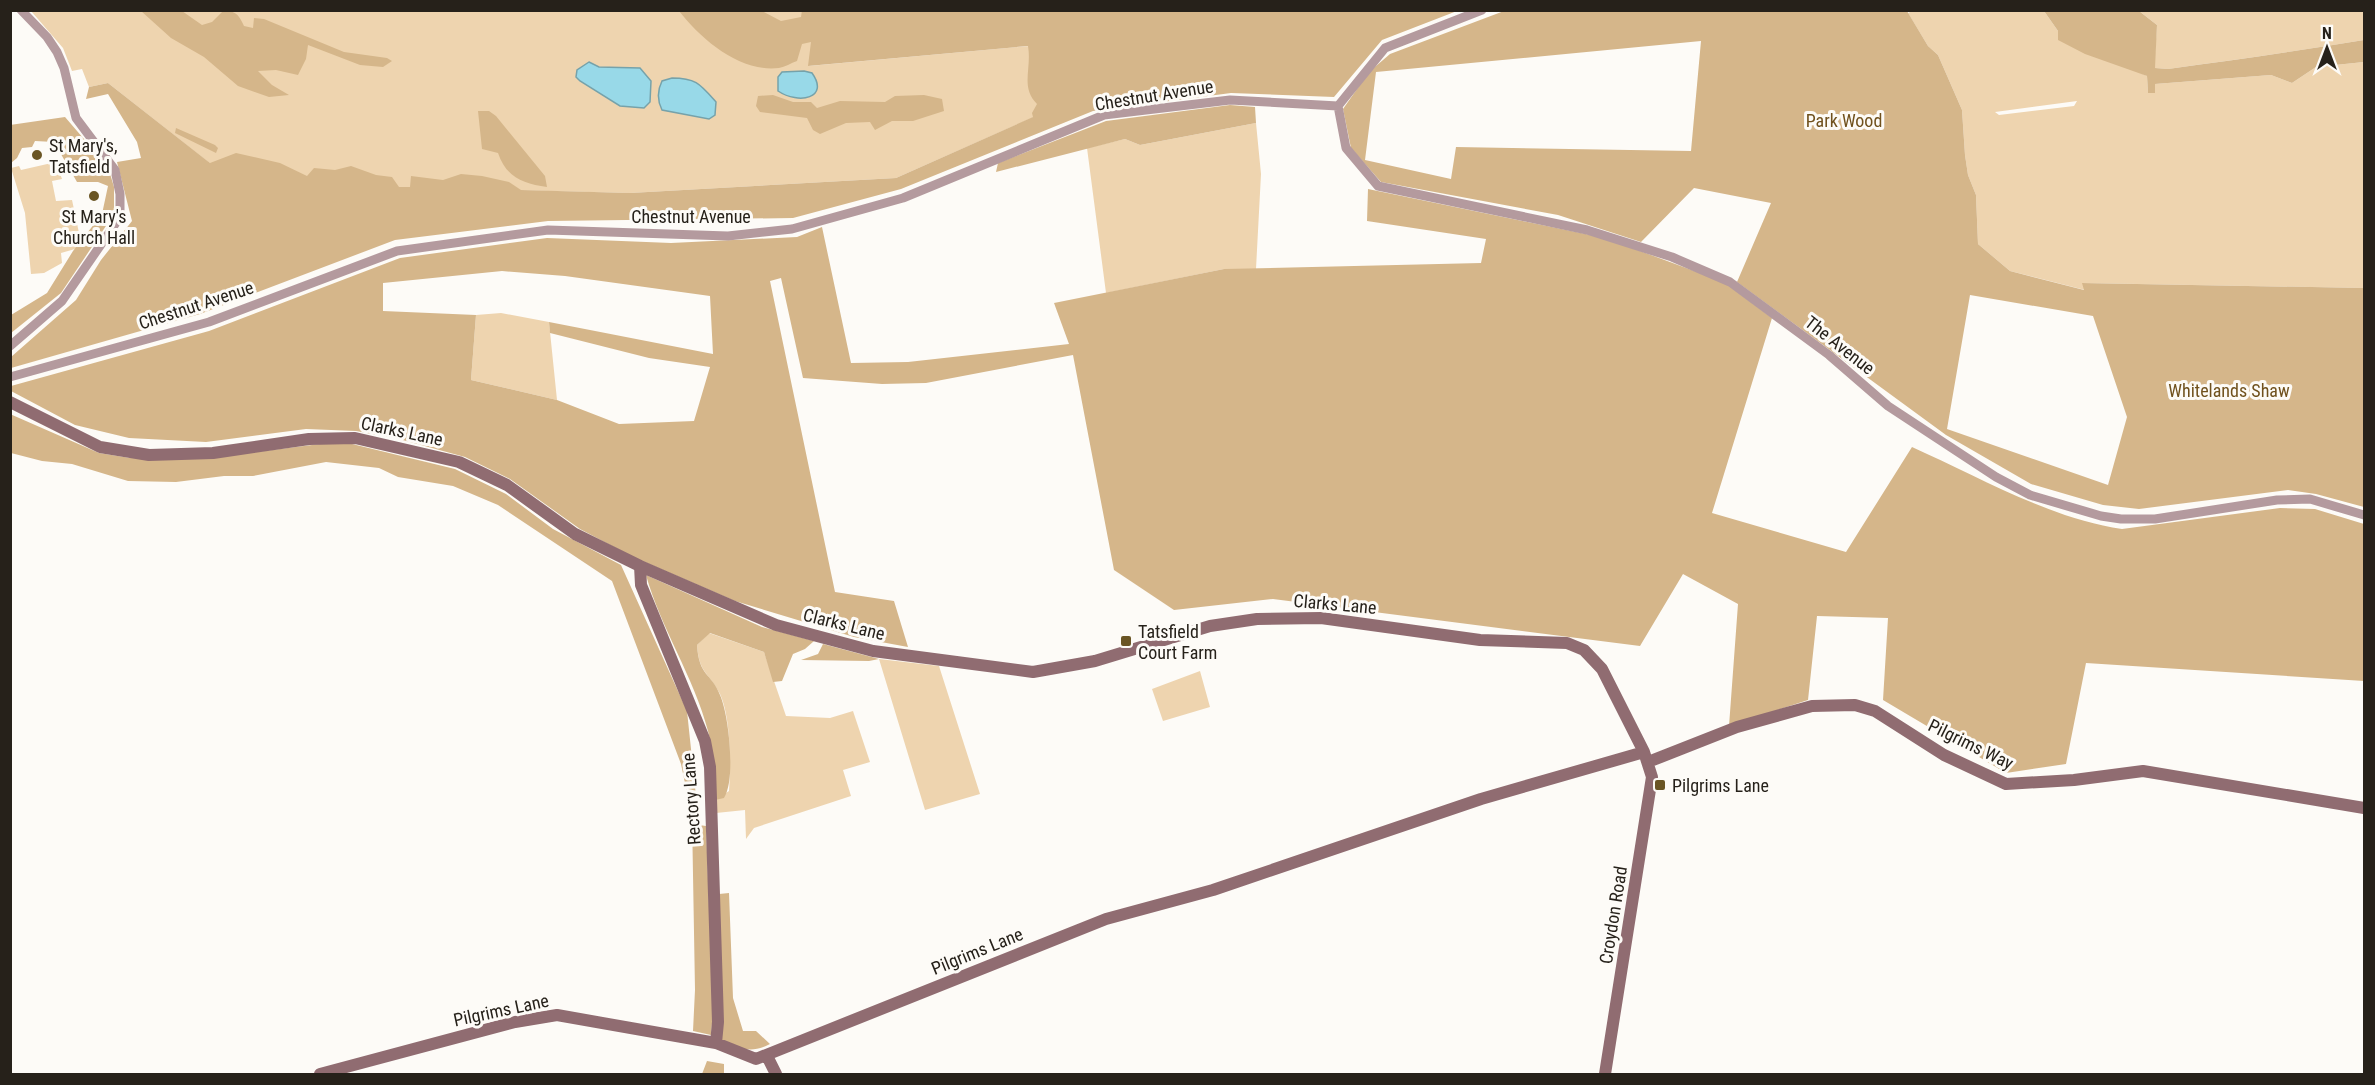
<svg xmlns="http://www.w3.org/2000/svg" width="2375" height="1085" font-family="'Roboto Condensed',sans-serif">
<rect width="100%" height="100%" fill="#fdfbf7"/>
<path fill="#eed4af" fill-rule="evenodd" d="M1914 10 2044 11 2058 31 2147 76 2148 93 2155 92V84L2271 75 2292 83 2316 67 2364 62V288L2083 283 2085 290 2010 271 1978 244 1976 195 1968 175 1965 155 1962 110 1938 55 1928 46 1908 13ZM2077 101 2074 106 1999 115 1995 112Z
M31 11H816L809 66 1328 19 1061 105 896 178 630 193 235 183 108 83 89 87 82 69 72 71 63 48Z
M2139 11H2364V40C2299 51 2233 60 2168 69L2154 68 2157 25Z
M1256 123 1261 174 1256 269H1224L1106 293 1087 148 1125 139 1140 145Z
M56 162 62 179 52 181 56 201 72 200 82 247 61 253 62 263 44 273 31 274 25 213 11 168 19 166 21 170Z
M501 313 549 322 557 400 471 380 476 315Z
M709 633 764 652 786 716 830 718 853 711 870 762 843 770 851 796 754 828 746 839 745 810 716 813 715 800 729 791C731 765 731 718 720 694 709 672 699 674 697 645Z
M879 659 939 666 980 794 925 810Z
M1200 671 1210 707 1163 721 1152 689Z"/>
<path fill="#d5b68a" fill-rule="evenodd" d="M802 10 1457 11 1382 40 1334 97 1231 93 1093 111 901 189 793 218 548 221 395 240 200 314 11 368V357L76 300 101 260 132 221 117 162 141 158 137 142 108 94 86 99 89 87 108 83 210 163 236 153 280 163 307 176 314 168 335 170 351 166 376 175 392 177 399 187H410L411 176 443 180 461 174 482 176 509 182 521 190 630 193 896 178 1033 117 1032 113 1037 104C1020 87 1032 69 1028 46L808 66 811 42 802 44 797 61C791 63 785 67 779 68 740 73 701 39 679 11H762L781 21 801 17Z
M141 11H182L202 25 212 22 223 11C236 10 239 15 244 26L253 28 254 18 264 19 344 52 387 58 392 61 383 67 360 65 308 45 306 59 298 75 276 70 258 71 272 85 289 95 269 97 238 86 204 57 171 38Z
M1504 11H1907L1928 46 1938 55 1962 110 1965 155 1968 175 1976 195 1978 244 2010 271 2084 290 2082 283 2364 288V507L2316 494 2288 490 2139 509 2103 505 2031 484 1946 435 1737 282 1771 203 1694 188 1641 242 1558 215 1381 182 1351 148 1343 109 1369 72 1390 54ZM1701 41 1691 151 1456 147 1451 179 1365 160 1376 72ZM1970 295 2093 316 2127 417 2108 485 1947 429Z
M2044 11H2139L2157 25 2155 68 2168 69C2234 60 2299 51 2364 40V62L2316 67 2292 83 2271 75 2155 84V93H2148L2147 76 2085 54 2058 40V31Z
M773 95 793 102H811L817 108 840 101 885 102 895 96 924 95 942 99 944 111 913 121H892L875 130 870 122 846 123 820 134 813 130 807 118 760 112 756 106 758 96Z
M1230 105 1255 107 1256 123 1140 145 1125 139 996 172 998 163 1106 121Z
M478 111H489L496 116 545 176 547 187C523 184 506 177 498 153L482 149Z
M65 117 108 167 114 187V214L61 293 11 333V315L47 293 73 251 102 214 108 186 98 182H77L54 142 35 141 32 147 22 148 17 158 11 163 10 125Z
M176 128 215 145 218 148 216 153 175 133Z
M1368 189 1605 238 1724 282 1772 318 1712 513 1846 552 1912 447C1977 476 2051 519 2122 529L2280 508 2315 509 2364 524V681L2086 663 2066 764 2006 773 1883 700 1888 618 1817 616 1808 700 1729 726 1738 604 1683 574 1640 646 1273 599 1174 610 1114 570 1073 355 926 383 882 384 803 378 781 278 770 281 835 592 894 601 908 647 854 637 735 601 633 557 580 529 510 479 465 457 399 439 356 431 306 429 206 442 129 438 75 425 11 391V386L209 331 400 258 547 238 671 243 797 237 822 227 851 363 908 362 1069 344 1054 303 1224 269 1481 263 1486 239 1367 221ZM502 271 565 276 710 296 713 354 549 322 550 333 649 358 710 367 694 421 619 424 557 400 471 380 476 315 383 311V283Z
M10 414 99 453 130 458H209L320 444 348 443 455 469 506 494 553 529 621 565 687 711 699 825 706 826 713 1012 711 1035 693 1031 695 990 692 817 681 764 612 581 498 505 453 486 398 477 379 468 326 462 253 476H224L176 482 128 481 72 464 42 461 11 453Z
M646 575 762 627 814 641 805 649 793 654 782 681 773 682 764 652 710 633 697 645C699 677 711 672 720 695 729 715 736 780 724 798L715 800C714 777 714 754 708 731 694 677 661 629 646 575Z
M823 644 879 659 869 661 801 660 818 654Z
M729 893 733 998 743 1031H756L770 1044C751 1054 740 1049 722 1040L719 894Z
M707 1061 724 1064V1074H702Z"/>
<path fill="#98d9e8" stroke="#76a2aa" stroke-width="1.5" d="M589 62 599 67 640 68 651 81 650 102 644 108 620 106 580 81 576 77 577 70Z
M804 71 812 73C830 98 799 105 778 91V77L782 72Z
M672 78C696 78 700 84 716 102L715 115 709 119 662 110C657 100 657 91 662 81Z"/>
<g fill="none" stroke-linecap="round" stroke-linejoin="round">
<path stroke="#b49a9e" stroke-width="9" d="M1338 106 1346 148 1378 186 1587 230 1672 257 1730 282 1829 355 1888 406 1996 477 2030 495 2101 516 2121 519H2155L2277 500 2310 499 2364 515
M1338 106 1385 48 1482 10
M10 346 62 301 120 217V194L115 170 76 118 64 68 57 52 47 37 21 10
M10 377 209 322 397 251 548 230 728 236 792 229 903 198 1104 115 1230 100 1338 106"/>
<path stroke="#906c71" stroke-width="12" d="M10 402 100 447 149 455 213 453 309 439 355 438 459 462 507 485 575 534 640 566 776 625 873 651 1033 672 1095 661 1210 626 1257 619 1321 618 1480 640 1567 643 1584 650 1602 669 1644 752 1652 777 1605 1074
M640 566 641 585 705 741 710 767 718 1022 716 1043
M1648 762 1737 727 1812 706 1855 705 1875 711 1944 755 2006 784 2074 780 2143 771 2364 808
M767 1056 776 1074
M320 1074 515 1022 557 1015 716 1043 756 1059 1106 919 1213 890 1481 799 1644 752"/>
</g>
<g fill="#6a5524" stroke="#fdfbf7" stroke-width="2">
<circle cx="37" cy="155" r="6"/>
<circle cx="94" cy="196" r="6"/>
<rect x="1120" y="635" width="12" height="12" rx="3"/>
<rect x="1654" y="779" width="12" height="12" rx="3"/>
</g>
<g text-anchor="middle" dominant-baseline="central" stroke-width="6" stroke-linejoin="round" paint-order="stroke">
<g font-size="18" fill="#26211a" stroke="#fdfbf7">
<text transform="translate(1154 95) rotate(-9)">Chestnut Avenue</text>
<text x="691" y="216">Chestnut Avenue</text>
<text transform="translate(196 305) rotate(-18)">Chestnut Avenue</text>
<text transform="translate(1840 345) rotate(38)">The Avenue</text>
<text transform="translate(402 431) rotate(12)">Clarks Lane</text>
<text transform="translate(1335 604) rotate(5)">Clarks Lane</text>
<text transform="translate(844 624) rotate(14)">Clarks Lane</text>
<text transform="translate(1971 744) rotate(26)">Pilgrims Way</text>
<text transform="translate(691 799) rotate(-94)">Rectory Lane</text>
<text transform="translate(1613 915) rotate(-81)">Croydon Road</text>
<text transform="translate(977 951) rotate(-22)">Pilgrims Lane</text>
<text transform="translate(501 1010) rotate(-12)">Pilgrims Lane</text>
</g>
<g font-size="18" fill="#70511d" stroke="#fdfbf7">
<text x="1844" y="120">Park Wood</text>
<text x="2229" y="390">Whitelands Shaw</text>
</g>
<g font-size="18" fill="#26211a" stroke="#fdfbf7" text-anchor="start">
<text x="49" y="145">St Mary's,<tspan x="49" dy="21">Tatsfield</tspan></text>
<text x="94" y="216" text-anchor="middle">St Mary's<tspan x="94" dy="21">Church Hall</tspan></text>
<text x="1138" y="631">Tatsfield<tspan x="1138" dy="21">Court Farm</tspan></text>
<text x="1672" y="785">Pilgrims Lane</text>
</g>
</g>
<rect width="2375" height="1085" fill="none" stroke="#26211a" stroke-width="24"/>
<g transform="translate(2327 48)" stroke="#fdfbf7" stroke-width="4.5" paint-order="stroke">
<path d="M0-4.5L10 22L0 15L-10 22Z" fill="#26211a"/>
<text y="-9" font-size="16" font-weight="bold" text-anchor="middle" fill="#26211a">N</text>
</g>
</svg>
